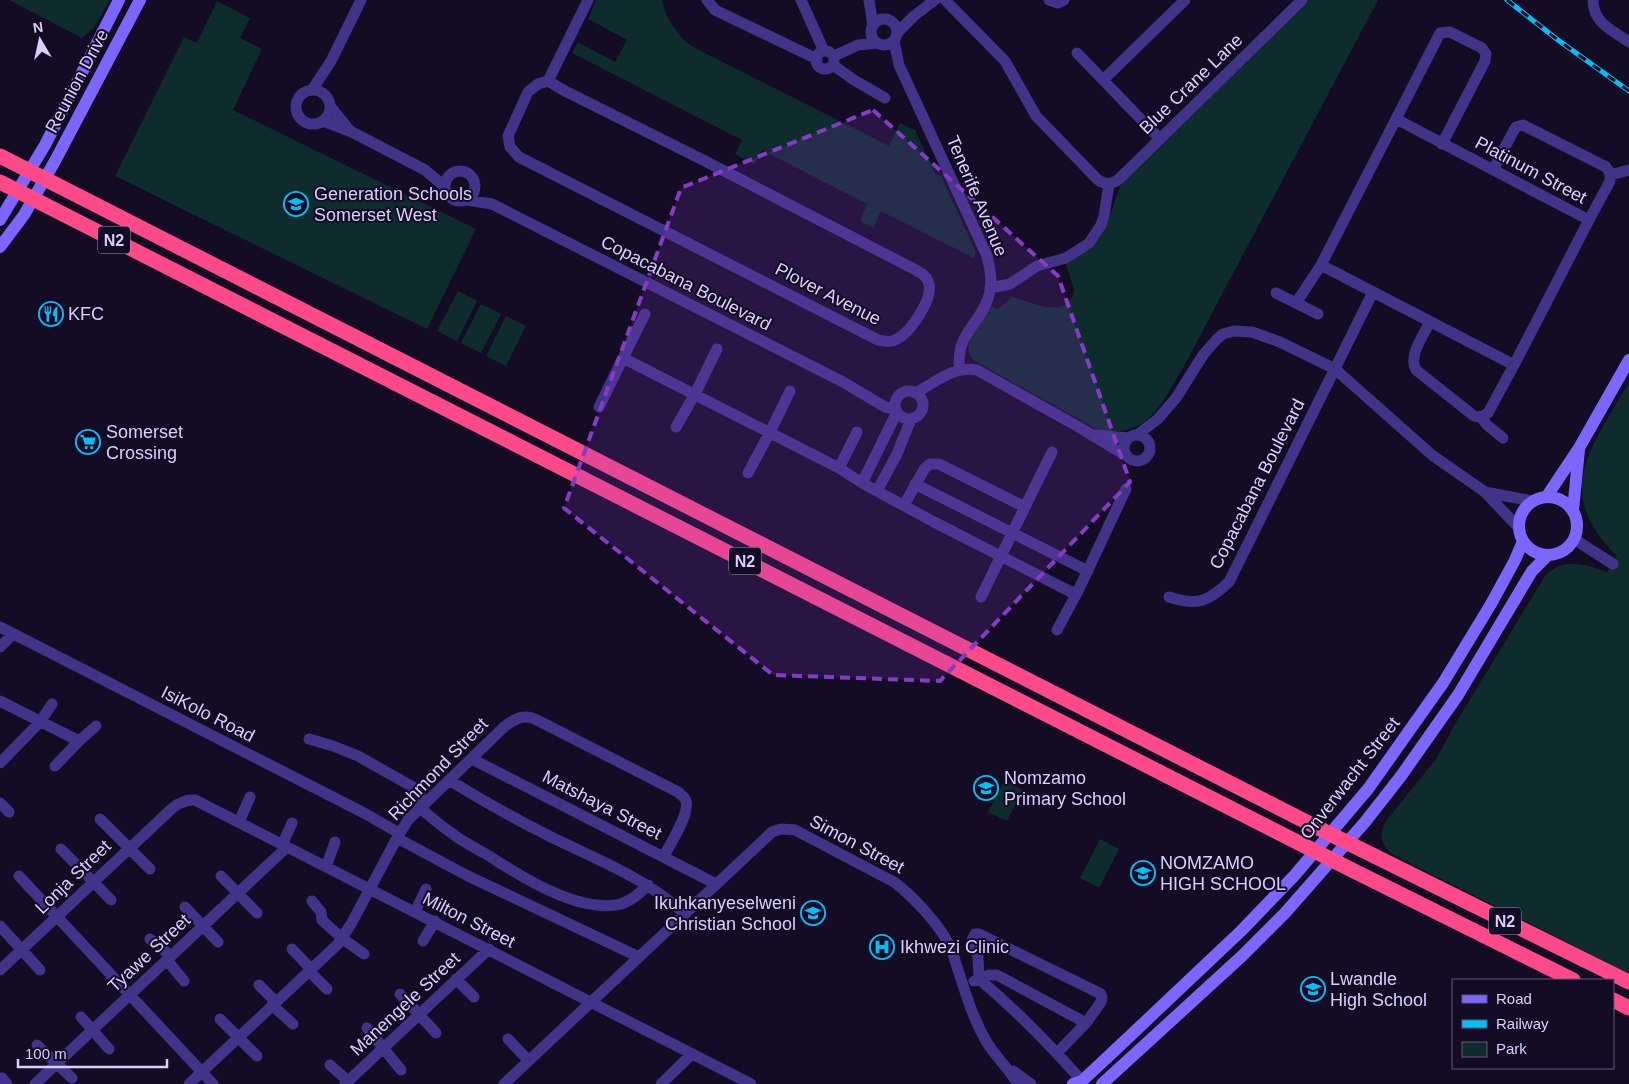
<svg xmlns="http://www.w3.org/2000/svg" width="1629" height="1084" font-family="Arial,sans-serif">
<rect width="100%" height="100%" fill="#130c24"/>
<path fill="#0e2b2e" d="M9 0H110L94 28 82 38Z
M596 0H662C666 19 676 33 691 46L889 146 900 123 915 130 935 174 941 176 976 252 974 258 881 211 873 228 860 221 867 204 762 150 754 165 735 154 742 140 572 53 578 42 615 62 627 40 588 19Z
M1309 0H1378L1183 368C1160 405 1151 436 1100 431L973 360C959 344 982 321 992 306L998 309 1012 297C1031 302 1069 321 1074 290L1066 264 1096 242 1109 219 1121 183Z
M217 1 250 18 240 38 262 49 233 110 476 229 427 329 115 176 184 37 197 43Z
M458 291 477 301 457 341 437 331Z
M481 304 501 314 481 353 461 343Z
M506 316 526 326 506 366 486 356Z
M1629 382V974L1392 854C1381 845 1378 834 1386 821L1436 759 1454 726 1545 576C1564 557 1584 564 1607 572L1617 556C1551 492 1592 447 1629 382Z
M1004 781 1023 790 1007 821 988 812Z
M1100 839 1119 849 1099 888 1080 878Z"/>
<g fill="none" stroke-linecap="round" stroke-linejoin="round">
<path stroke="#413387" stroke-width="11" d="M707 0 715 10 817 59
M801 0 824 51
M869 0 873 26
M945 0 1005 61 1036 116 1097 179C1104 185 1112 185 1119 179L1302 0
M1049 0 1058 3 1064 0
M1593 0C1593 23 1612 30 1629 42
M871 32a13 13 0 1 1 26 0a13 13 0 1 1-26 0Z
M897 33 914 16 935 0
M894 41 899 65 987 256C990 269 993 282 989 295 985 312 972 324 964 339 959 349 959 359 959 370
M816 60a9 9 0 1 1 18 0a9 9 0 1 1-18 0Z
M1077 53 1160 139
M834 56 858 45 877 43
M833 65 854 80 885 98
M1104 79 1185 0
M548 81 563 90 705 161 912 268C919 272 927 275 929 284 933 299 910 333 897 339 890 343 885 341 878 340L519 157 510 147 508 136 528 92 538 84Z
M548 81 588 0
M312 90 331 61 361 0
M296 107a17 17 0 1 1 34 0a17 17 0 1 1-34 0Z
M330 106 350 131
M1396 119 1440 33 1450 32 1482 48 1486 54 1485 61 1442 144
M323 121 352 132 425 170 445 187
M1493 170 1514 130 1516 127 1523 125 1606 167 1610 173V181L1589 220
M445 186a15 15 0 1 1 30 0a15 15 0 1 1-30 0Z
M1610 175 1629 170
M466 200 492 204 843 382 885 407 895 409
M990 288 1010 284 1037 266 1066 258 1089 243 1101 225 1104 216 1109 184
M1276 293 1296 303 1321 265 1396 119 1589 220 1514 365 1321 265
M1296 303 1318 314
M645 314 623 358 839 468 862 483 934 522 1071 592 1078 591 1126 489
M1430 322C1423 336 1408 356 1416 370L1474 416 1481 417 1488 413 1514 365
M895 405a14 14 0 1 1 28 0a14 14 0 1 1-28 0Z
M915 393C935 383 954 365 977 370L1077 426 1125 455
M599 407 623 358
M1481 417 1487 425 1503 438
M676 427 695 394 717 349
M1124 448a13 13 0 1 1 26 0a13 13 0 1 1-26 0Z
M1096 435 1128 438
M1137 435 1158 419 1176 398 1203 355 1217 339 1223 334 1234 331 1252 332 1280 342 1335 369 1432 455 1485 492 1518 527
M839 468 857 432
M748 473 770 432 790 391
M862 483 897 412
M915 484 1088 571
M877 491 897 454 911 419
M1485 492 1532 501
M904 505 925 468 930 464H939L1025 507 981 597
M1025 507 1052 452
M1574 539 1613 564
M1169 597C1197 606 1208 602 1229 582L1373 292
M0 627 364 813 399 833
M1057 630 1078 591
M0 647 13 634
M0 701 79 741
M309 739 333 746 358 756 413 787 420 794V808C431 817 442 827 453 834 463 842 475 848 486 854 520 876 574 911 616 905 629 903 639 894 648 885
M472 759 716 884
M0 763 40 722 52 704
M55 766 79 741 96 726
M449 780C483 801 517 820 553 838 599 860 647 879 685 914
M0 803 9 812
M100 819 150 869
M239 822 250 797
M397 838 468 876 639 957
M282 845 292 823
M61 849 111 900
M326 867 335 842
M19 876 213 1084
M221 876 257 913
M312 901 321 912 322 920 324 922 343 939 364 954
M185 907 218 942
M415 912 426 889
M0 926 40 970
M150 939 171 956
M423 941 435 921
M292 949 311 969
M167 960 184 981
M0 970 164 816C173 807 182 799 195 800L751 1084
M309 971 327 989
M456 979 474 997
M974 981 989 975H997L1086 1023
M259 985 276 1002
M400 994 436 1033
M272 1005 293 1024
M81 1017 109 1049
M220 1019 257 1056
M367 1028 401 1070
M508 1039 529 1061
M37 1045 72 1078
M1057 1053 1086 1023 1101 1002 1102 998 1101 994 979 934H975L972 940 978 957 979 979C1016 1010 1050 1045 1082 1081
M330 1065 348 1081
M1013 1071 1031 1084
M2 1078 7 1084
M35 1084 287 847
M189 1084 338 944 351 924 397 838 408 820 505 726C515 719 523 714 535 719L678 792C681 795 685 797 686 801 690 814 670 844 664 856
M345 1084 489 949
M504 1084 772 832 781 829 795 830 894 882C914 897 943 928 952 951 962 981 970 1013 986 1041 995 1056 1009 1069 1018 1084
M661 1084 692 1054"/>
<path stroke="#7d65ff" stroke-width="12" d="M0 220 45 145 119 0
M0 247 24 215 55 161 140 0
M1547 496 1579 448 1629 360
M1519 526a29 29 0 1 1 58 0a29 29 0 1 1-58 0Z
M1573 510 1579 450
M1073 1084 1082 1081 1113 1052 1241 931 1294 876 1368 789 1443 683 1491 604 1515 560 1523 541
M1102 1084 1242 956 1285 913 1365 822 1401 776 1458 695 1532 571 1548 555"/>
<path stroke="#ff4989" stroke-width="15" d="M0 156 1330 834 1629 982
M0 182 1352 870 1573 980
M1613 1000 1629 1008"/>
<defs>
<path id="rail" d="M1507 0 1558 40 1629 91"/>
</defs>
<use href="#rail" stroke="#00c0f9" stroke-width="5"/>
<use href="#rail" stroke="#130c24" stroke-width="3" stroke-dasharray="9" stroke-linecap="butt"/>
</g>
<path fill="#843cc5" fill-opacity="0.2" stroke="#843cc5" stroke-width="4" stroke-dasharray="10 6" stroke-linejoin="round" d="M873 110 1058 276 1130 482 940 681 773 675 564 508 681 188Z"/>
<defs>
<symbol id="school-ring" viewBox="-11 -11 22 22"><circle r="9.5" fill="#130c24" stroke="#00c0f9" stroke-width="1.5"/><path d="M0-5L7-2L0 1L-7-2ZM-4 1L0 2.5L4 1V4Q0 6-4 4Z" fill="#00c0f9"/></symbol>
<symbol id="restaurant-ring" viewBox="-11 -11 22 22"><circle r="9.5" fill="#130c24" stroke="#00c0f9" stroke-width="1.5"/><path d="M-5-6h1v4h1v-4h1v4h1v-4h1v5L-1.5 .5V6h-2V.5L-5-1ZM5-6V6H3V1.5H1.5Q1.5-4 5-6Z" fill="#00c0f9"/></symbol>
<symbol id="supermarket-ring" viewBox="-11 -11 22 22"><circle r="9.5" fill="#130c24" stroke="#00c0f9" stroke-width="1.5"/><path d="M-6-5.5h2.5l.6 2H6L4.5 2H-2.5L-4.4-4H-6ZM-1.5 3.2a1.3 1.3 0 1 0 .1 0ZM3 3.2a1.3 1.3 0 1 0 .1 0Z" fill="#00c0f9"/></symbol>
<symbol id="hospital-ring" viewBox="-11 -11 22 22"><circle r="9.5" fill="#130c24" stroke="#00c0f9" stroke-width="1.5"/><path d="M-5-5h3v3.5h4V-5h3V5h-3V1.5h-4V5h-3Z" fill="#00c0f9"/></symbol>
</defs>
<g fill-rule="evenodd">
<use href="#school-ring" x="282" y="190" width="28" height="28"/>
<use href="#restaurant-ring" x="37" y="300" width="28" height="28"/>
<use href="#supermarket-ring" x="74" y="428" width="28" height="28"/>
<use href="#school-ring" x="972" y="774" width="28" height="28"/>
<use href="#school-ring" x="1129" y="859" width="28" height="28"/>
<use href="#school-ring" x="799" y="899" width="28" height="28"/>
<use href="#hospital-ring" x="868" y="933" width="28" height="28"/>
<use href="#school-ring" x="1299" y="975" width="28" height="28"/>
</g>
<g text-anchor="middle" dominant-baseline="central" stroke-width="4" stroke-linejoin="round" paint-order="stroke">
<g fill="#130c24" stroke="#9e94bd" stroke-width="1">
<rect x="98" y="226.5" width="32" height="27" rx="4"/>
<rect x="729" y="547.5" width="32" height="27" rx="4"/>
<rect x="1489" y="907.5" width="32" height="27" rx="4"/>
</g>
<g font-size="16" font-weight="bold" fill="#daceff">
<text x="114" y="240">N2</text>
<text x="745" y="561">N2</text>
<text x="1505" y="921">N2</text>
</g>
<g font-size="18" fill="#daceff" stroke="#130c24">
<text transform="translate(77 81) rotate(-62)">Reunion Drive</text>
<text transform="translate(1191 84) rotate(-44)">Blue Crane Lane</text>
<text transform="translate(1531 170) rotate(28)">Platinum Street</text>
<text transform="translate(977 196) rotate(67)">Tenerife Avenue</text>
<text transform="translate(686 283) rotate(27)">Copacabana Boulevard</text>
<text transform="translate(828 294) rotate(27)">Plover Avenue</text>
<text transform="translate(1257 484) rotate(-63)">Copacabana Boulevard</text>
<text transform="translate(208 714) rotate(27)">IsiKolo Road</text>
<text transform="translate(438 769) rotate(-46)">Richmond Street</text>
<text transform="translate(1350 778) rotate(-52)">Onverwacht Street</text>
<text transform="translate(602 805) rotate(27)">Matshaya Street</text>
<text transform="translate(857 844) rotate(28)">Simon Street</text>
<text transform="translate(73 877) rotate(-44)">Lonja Street</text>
<text transform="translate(469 920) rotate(27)">Milton Street</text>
<text transform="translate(149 953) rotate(-43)">Tyawe Street</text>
<text transform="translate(405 1004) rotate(-43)">Manengele Street</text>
</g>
<g font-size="18" fill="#daceff" stroke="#130c24" text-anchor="start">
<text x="314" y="194">Generation Schools<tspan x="314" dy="21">Somerset West</tspan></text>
<text x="68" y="314">KFC</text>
<text x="106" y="432">Somerset<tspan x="106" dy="21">Crossing</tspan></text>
<text x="1004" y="778">Nomzamo<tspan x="1004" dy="21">Primary School</tspan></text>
<text x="1160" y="863">NOMZAMO<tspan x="1160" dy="21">HIGH SCHOOL</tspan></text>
<text x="796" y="903" text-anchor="end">Ikuhkanyeselweni<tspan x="796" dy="21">Christian School</tspan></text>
<text x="900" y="947">Ikhwezi Clinic</text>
<text x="1330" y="979">Lwandle<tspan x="1330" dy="21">High School</tspan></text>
</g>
</g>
<rect x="1452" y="979" width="162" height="90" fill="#130c24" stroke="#635a7c"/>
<rect x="1462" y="995" width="25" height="8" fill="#7d65ff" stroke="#635a7c"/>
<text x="1496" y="1004" font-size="15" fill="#daceff">Road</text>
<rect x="1462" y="1020" width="25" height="8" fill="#00c0f9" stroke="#635a7c"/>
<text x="1496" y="1029" font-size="15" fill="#daceff">Railway</text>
<rect x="1462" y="1042" width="25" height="15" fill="#0e2b2e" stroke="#635a7c"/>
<text x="1496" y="1054" font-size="15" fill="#daceff">Park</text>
<g transform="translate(40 40) rotate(351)" stroke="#130c24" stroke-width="4" paint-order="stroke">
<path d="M0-4L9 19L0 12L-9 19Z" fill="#daceff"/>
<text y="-8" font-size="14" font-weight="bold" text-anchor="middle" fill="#daceff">N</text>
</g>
<path d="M18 1059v8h149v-8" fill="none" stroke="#daceff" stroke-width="2.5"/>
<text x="25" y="1059" font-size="15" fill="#daceff" stroke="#130c24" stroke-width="4" paint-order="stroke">100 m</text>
</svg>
